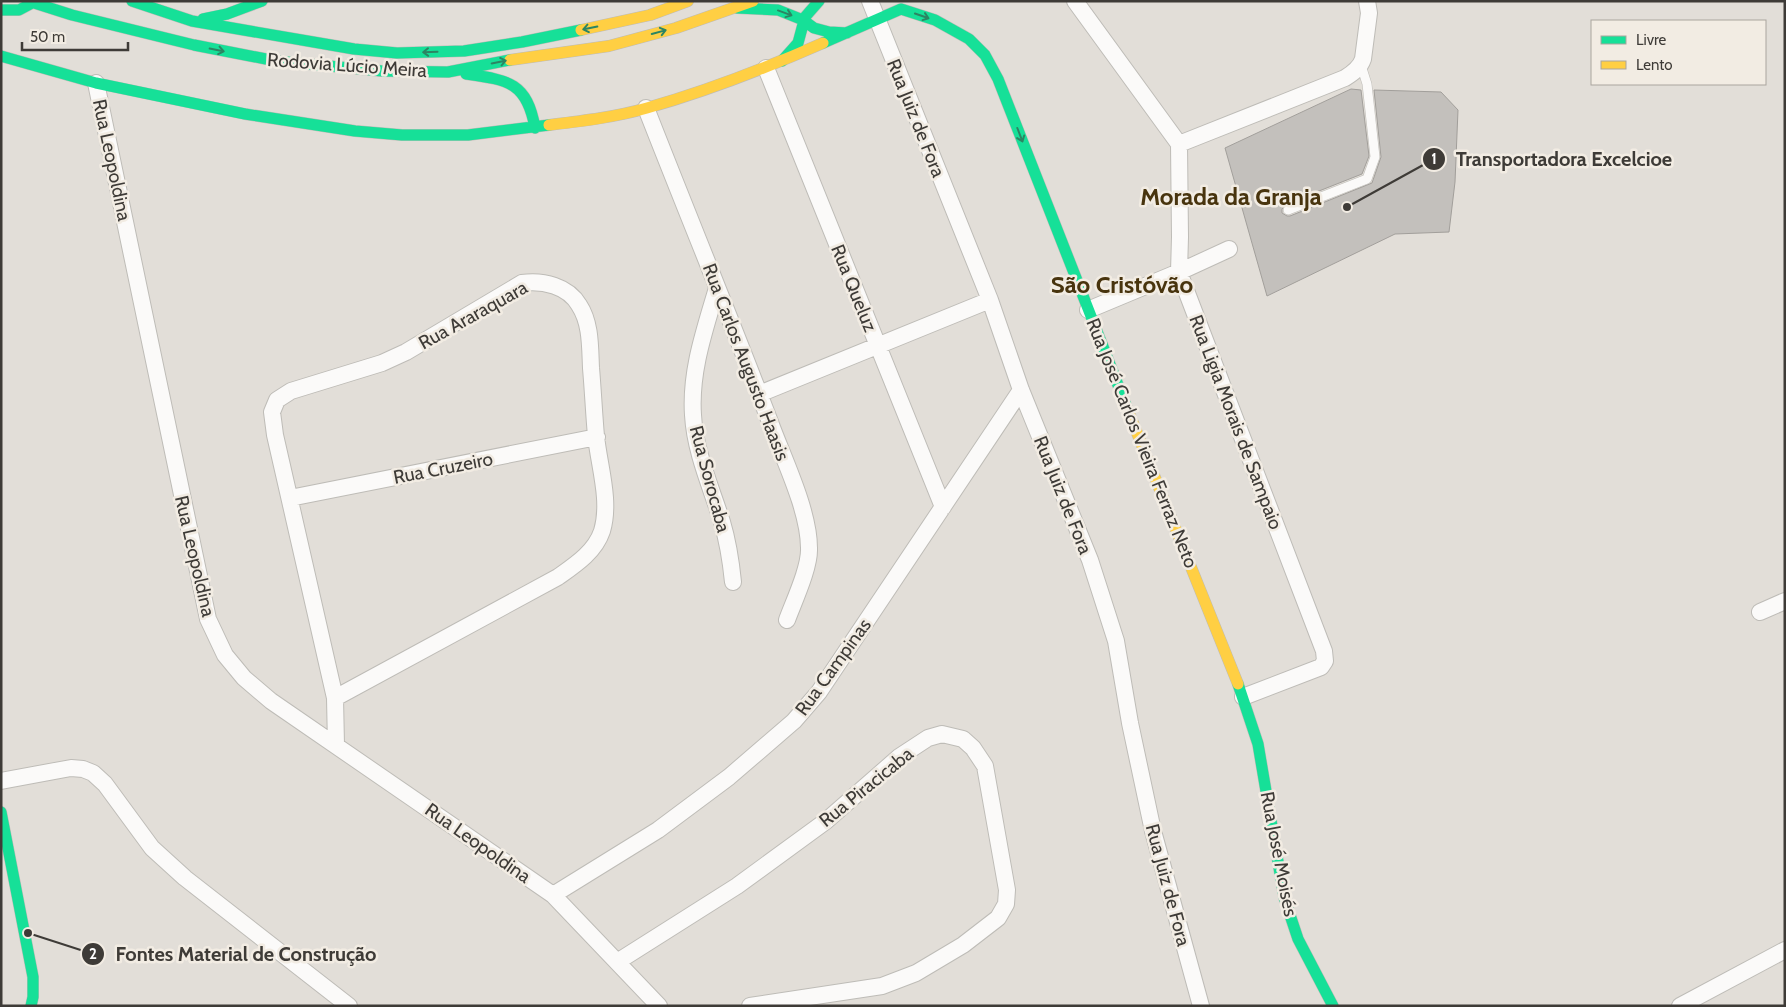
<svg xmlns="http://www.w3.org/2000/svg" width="1786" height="1007" font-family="Cabin,sans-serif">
<rect width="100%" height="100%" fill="#e2ded8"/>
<path fill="#c3c0bc" stroke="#a29f9b" d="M1351 89 1361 90 1369 156 1362 174 1286 204 1282 209V213L1287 216H1290L1372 183 1381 157 1374 90 1441 92 1458 110 1455 182 1449 232 1395 234 1267 296 1225 148Z"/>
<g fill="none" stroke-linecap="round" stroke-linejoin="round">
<defs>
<path id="lane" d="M1288 210 1367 179 1375 157 1367 84 1361 65"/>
<path id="street" d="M870 1 990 300 1021 390 1090 560 1116 641 1130 723 1153 831 1201 1006
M1075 1 1179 144 1180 237 1179 272 1324 651 1325 661 1321 667 1243 697
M766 68 943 507
M96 83 208 619 225 655 244 678 271 701 553 895 659 1006
M646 108C687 213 730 317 770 422 783 458 809 510 809 548 810 567 794 601 787 620
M1179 144 1345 78C1353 73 1360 68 1363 59L1369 13 1367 1
M717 288C705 329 690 371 693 415 695 452 711 487 722 522 728 542 731 562 733 582
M1088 310 1179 272 1229 249
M759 394 990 300
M290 498 597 437
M1760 612 1785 601
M335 698 558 577C575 565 595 552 602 531 611 501 599 466 596 436 594 414 593 391 591 368 590 347 591 323 579 305 568 286 543 280 522 283L406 352 382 363 291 391 277 400 272 412 275 435 335 698 336 745
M1 781 71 768 83 769 93 773 105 784 152 848 185 878 349 1006
M553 895 658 830 729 777 794 721 819 692 1021 390
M617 962 737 886 826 821 899 757 928 738 942 734 963 739 973 748 985 766 1007 890 1006 904 998 918 963 945 916 973 882 986 750 1006
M1680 1006 1785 950"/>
<path id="fast" d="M28 1 72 15 194 45 276 61 382 71 448 72 510 60
M132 1 192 21 354 49 397 53 464 51 522 42 581 30
M737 8 778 10 803 20 814 28 829 32 847 33
M1 10H19L36 1
M203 19 227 14 262 1
M823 43 901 9 935 20 969 39 985 55 998 79 1127 408
M1 56 96 83 245 114 355 131 402 135H468L549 125
M782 61 798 43 805 17 819 1
M466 74C508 80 527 82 535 128
M1238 684 1258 744 1284 897 1298 939 1333 1006
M1 812 33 977V997L31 1006"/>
<path id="slow" d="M581 30 650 15 688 1
M510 60 609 46 676 28 753 1
M549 125C582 121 616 117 647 108 707 91 766 68 823 43
M1127 408 1238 684"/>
</defs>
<use href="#lane" stroke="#bebcb7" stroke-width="10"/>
<use href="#street" stroke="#bebcb7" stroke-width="18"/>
<use href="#fast" stroke="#bebcb7" stroke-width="12"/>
<use href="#slow" stroke="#bebcb7" stroke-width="12"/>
<use href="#lane" stroke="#fbfaf9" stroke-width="9"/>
<use href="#street" stroke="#fbfaf9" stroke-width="16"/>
<use href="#fast" stroke="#16e098" stroke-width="11"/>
<use href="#slow" stroke="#ffcf43" stroke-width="11"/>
</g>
<defs><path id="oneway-shaft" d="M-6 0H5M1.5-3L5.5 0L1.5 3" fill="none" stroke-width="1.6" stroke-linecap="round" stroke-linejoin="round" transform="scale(1.25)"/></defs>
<g stroke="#2c8563">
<use href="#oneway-shaft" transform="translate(785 13) rotate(20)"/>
<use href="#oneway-shaft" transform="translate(922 16) rotate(19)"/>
<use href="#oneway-shaft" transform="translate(590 28) rotate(169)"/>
<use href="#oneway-shaft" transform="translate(659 32) rotate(-15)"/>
<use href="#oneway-shaft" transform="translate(217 50) rotate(11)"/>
<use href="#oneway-shaft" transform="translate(430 52) rotate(178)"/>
<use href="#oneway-shaft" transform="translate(499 62) rotate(-11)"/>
<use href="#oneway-shaft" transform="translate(1020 135) rotate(69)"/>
</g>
<g text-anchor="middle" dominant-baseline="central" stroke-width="5" stroke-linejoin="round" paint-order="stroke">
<g font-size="19" fill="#3e3b37" stroke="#f2ece3">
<text transform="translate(347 65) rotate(4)">Rodovia Lúcio Meira</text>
<text transform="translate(916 118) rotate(68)">Rua Juiz de Fora</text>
<text transform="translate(112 160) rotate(78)">Rua Leopoldina</text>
<text transform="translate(854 288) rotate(68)">Rua Queluz</text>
<text transform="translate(473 315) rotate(-29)">Rua Araraquara</text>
<text transform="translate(746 362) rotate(69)">Rua Carlos Augusto Haasis</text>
<text transform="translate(1236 422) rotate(69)">Rua Ligia Morais de Sampaio</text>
<text transform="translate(1142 443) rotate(68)">Rua José Carlos Vieira Ferraz Neto</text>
<text transform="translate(443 468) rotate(-11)">Rua Cruzeiro</text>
<text transform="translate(710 479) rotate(75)">Rua Sorocaba</text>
<text transform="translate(1063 495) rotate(68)">Rua Juiz de Fora</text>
<text transform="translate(195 556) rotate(77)">Rua Leopoldina</text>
<text transform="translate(833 667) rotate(-54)">Rua Campinas</text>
<text transform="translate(866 787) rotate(-39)">Rua Piracicaba</text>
<text transform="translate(478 843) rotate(35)">Rua Leopoldina</text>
<text transform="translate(1279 854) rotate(79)">Rua José Moisés</text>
<text transform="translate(1168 885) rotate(75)">Rua Juiz de Fora</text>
</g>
<g font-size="24" font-weight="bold" fill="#48340e" stroke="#f2ece3">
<text x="1231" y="196">Morada da Granja</text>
<text x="1122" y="284">São Cristóvão</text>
</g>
</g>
<path fill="none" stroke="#3e3b37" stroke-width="2" d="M1347 207L1434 159M28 933L93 954"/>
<g fill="#3e3b37" stroke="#f2ece3" stroke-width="2">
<circle cx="1347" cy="207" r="5"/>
<circle cx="28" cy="933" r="5"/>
<circle cx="1434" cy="159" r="12"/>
<circle cx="93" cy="954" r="12"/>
</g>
<g font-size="15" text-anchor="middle" font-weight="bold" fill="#fff">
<text x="1434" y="164">1</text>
<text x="93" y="959">2</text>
</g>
<g font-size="20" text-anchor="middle" font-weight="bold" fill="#3e3b37" stroke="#f2ece3" stroke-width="5" stroke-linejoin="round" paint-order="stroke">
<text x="1564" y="166">Transportadora Excelcioe</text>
<text x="246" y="961">Fontes Material de Construção</text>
</g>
<rect width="1786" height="1007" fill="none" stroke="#3e3b37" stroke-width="5"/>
<rect x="1591" y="20" width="175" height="65" fill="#f2ece3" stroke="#aaa59e"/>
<rect x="1601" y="36" width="25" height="8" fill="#16e098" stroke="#aaa59e"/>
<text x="1636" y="45" font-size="15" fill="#3e3b37">Livre</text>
<rect x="1601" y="61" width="25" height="8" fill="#ffcf43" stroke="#aaa59e"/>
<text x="1636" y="70" font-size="15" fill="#3e3b37">Lento</text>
<path d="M22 42v8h106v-8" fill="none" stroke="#3e3b37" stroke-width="2.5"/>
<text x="30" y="42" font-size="15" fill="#3e3b37" stroke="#f2ece3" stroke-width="4" paint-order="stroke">50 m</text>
</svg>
